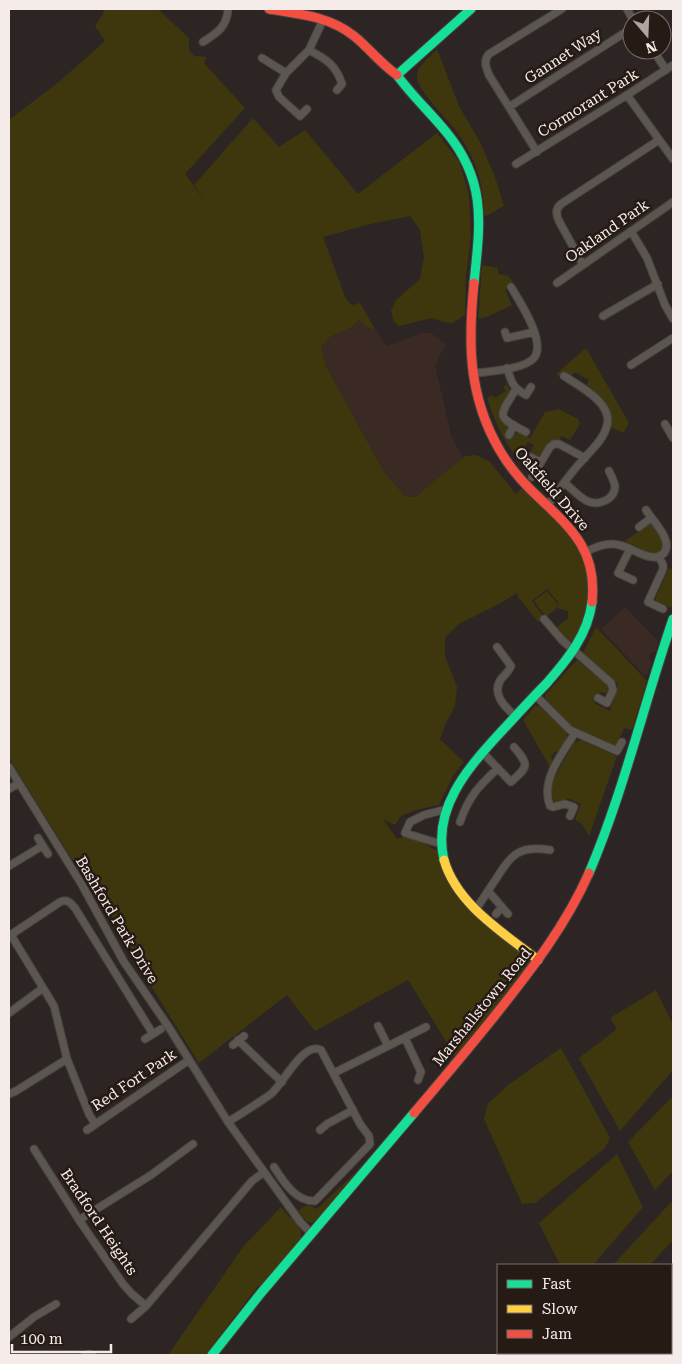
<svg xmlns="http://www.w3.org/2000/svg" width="682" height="1364" font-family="'Roboto Serif',serif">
<rect width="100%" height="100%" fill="#2c2523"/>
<path fill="#3b2923" d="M360 320 365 326 372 330 374 327 387 346 421 333H431L446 344 435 365 452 438 463 458 415 497 405 496 384 472 326 366 321 347 330 337 352 327Z
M625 607 658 641 656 651 651 653 649 658 651 661V665L648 674 645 675 643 674 601 629Z"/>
<path fill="#3e370e" d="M104 9H158L189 38V49L194 56 206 57 204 63 245 108 185 174 209 207 194 185 253 118 279 147 305 130 358 194 437 133 459 161 469 194 471 237 466 275 465 315 453 323 444 322 432 318 399 326 394 322 391 311 396 300 420 279 424 257 420 230 410 216 370 224 323 237 346 299 352 305 360 303 374 327 372 330 365 326 359 320 352 327 330 337 321 347 326 366 384 472 405 496 415 497 465 456 476 455 489 461 516 494 524 486C559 522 603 558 586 614 583 623 580 635 572 641L567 640 557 627 568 618V611L557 608 558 602 547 589 532 601 544 617 538 622 518 597 517 593 499 604 459 624 445 638V656L457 687 455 706 446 723 440 739 464 762 453 776 439 805 416 810 401 816 395 825 383 819 397 839 411 835 443 855 454 884 538 960 317 1220 313 1223 306 1221 298 1211 303 1207 309 1205 317 1209 358 1170 455 1056 408 980 315 1031 287 995 199 1063 9 758V120L60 81 105 41 95 26 103 14Z
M437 49 459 106 481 144 495 177 504 206 484 217C484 192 480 171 467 148 463 140 457 132 452 126 443 114 417 90 417 76 417 66 431 56 437 49Z
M482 265 498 268V274C507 275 510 276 514 284L505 290 512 305 487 317 478 319Z
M586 348 629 423 623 433 615 429 610 428C612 409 602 397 587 385L589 380 575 372 571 376 561 377 556 374Z
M507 385 511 391C506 400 494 412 503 422 504 424 507 425 508 427L506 436 511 438 514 434 519 432 530 438 545 412 559 409 578 419 580 424 570 440 562 436 559 440 552 441 539 456 537 457 530 453 534 445 528 442 521 455 534 463V467L529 475C509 448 497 430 487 398L492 395 495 398 506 391 503 387Z
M649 524 652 525 663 541V549L656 554H651L625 541Z
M669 568 673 570V604L671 608 656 601 655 599Z
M547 591 557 603 556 609 546 617 534 601Z
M596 627 647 681 632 730 624 728 617 745 615 746 571 726 547 700 545 697 546 694 577 660 607 685 608 691 604 693 600 692 594 703 610 711 618 684 583 653Z
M535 706H539L566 732C569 740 564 745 559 751L554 752 551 757 553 761 550 767 523 720Z
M581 740 617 756 589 836 582 824 575 820 581 804 567 798 566 800 555 804 554 803C553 797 551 792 552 787 554 775 568 754 574 743Z
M656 990 673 1024V1070L620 1131 579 1058 617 1029 610 1018Z
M561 1048 610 1138 605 1148 535 1203 522 1204 484 1119 488 1104 508 1085Z
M673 1096V1171L655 1190 628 1142Z
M617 1154 643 1207 593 1265H560L539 1223Z
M673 1200V1240L650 1265H613Z
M281 1207 290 1218H292L301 1231V1239L261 1287 258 1286 255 1290 205 1355H168L243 1247Z"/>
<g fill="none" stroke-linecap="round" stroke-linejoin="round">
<defs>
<path id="street" d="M627 9 633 20
M203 42C217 33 227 27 228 9
M309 50C326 59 336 65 342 84L337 90
M653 50 666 70
M262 58 286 73
M627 95 673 159
M509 107 632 28
M307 109 300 116 279 97 276 90 286 73 309 50 323 20
M537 152 489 75C486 67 483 61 489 54L562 9
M516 164 627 95 673 65
M631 231 647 258 665 305 673 319
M583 265 559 221C556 215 555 209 561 204L659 140
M557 283 673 202
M603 316 658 284
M505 332 507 338 534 332
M631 365 673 338
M507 368C512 383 512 387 526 395L531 387
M472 374C489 371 521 370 533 359 548 344 520 302 511 287
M516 389C499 417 495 416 526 432
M665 424 673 438
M509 435 514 425
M528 456 540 462
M532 477 550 447 554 444H559L585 458
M565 483C572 489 579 497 587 501 598 506 615 500 615 486 614 481 611 475 609 471
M547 506C558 491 568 476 580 463 589 452 604 440 607 425 613 403 579 386 564 376
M639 527 651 518
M630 549 618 573 633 580
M585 552C596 547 607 542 619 545 630 547 641 556 652 557 656 558 660 556 663 554 675 542 653 521 646 510
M659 556 663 565V569L648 602 663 609
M544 619 562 640 611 683 613 690 607 703 598 698
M497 647 511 666C509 671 505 675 501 679 491 694 505 707 515 716
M535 695 570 730 617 751 622 742
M482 752 511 782C528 766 530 766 514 747
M9 767 82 885 124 962 168 1026 228 1122 301 1223 312 1234
M9 789 19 783
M570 816 574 807 565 804 553 807 550 806C540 780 562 754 575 733
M460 822C469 796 478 787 498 768
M38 838 48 854
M441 844 405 833 410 822 424 815 447 809
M9 866 42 846
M488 891 508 914
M476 909C483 899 489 889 496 879 511 854 520 845 550 850
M496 914 502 907
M11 935 54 1006 67 1059 89 1114 95 1124
M9 936 60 902C67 899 70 902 75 908L153 1034
M9 1013 43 988
M378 1026 388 1046
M405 1038 421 1072 418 1080
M145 1039 161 1029
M238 1040 268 1069 282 1082
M233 1045 244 1036
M334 1073 426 1027
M9 1094 16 1091 67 1059
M228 1122C242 1113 257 1104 271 1094 283 1084 303 1041 321 1050L360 1124 369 1136 370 1144 315 1201C296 1202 283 1181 274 1167
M87 1130 189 1060
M320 1130 327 1124 353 1110
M34 1149 79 1220 123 1284 132 1294 146 1306
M79 1220 151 1175 193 1144
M131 1319 146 1306 252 1181 264 1172
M9 1337 34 1317 56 1304
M85 1355 89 1354 92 1355"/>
<path id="fast" d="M471 9 397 75C412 96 431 113 447 133 487 182 480 224 474 283
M444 860C432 809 467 769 499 734 515 717 530 700 546 684 567 660 588 635 592 602
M589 873C624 791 644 703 673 619
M212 1355 261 1293 414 1113"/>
<path id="slow" d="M444 860C457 905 504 933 538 960"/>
<path id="jam" d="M269 9C299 14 329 16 354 36 369 48 381 64 397 75
M474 283C468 342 468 395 499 449 507 463 517 476 529 488 565 524 598 545 592 602
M414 1113C442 1080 470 1047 497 1013 532 969 566 925 589 873"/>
</defs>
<use href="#street" stroke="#474240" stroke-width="9"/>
<use href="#fast" stroke="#474240" stroke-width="11"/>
<use href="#slow" stroke="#474240" stroke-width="11"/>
<use href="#jam" stroke="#474240" stroke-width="11"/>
<use href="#street" stroke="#5c5651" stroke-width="7"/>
<use href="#fast" stroke="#16e098" stroke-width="9"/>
<use href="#slow" stroke="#ffcf43" stroke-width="9"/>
<use href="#jam" stroke="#f24e42" stroke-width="9"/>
</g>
<g text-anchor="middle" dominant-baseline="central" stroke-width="5" stroke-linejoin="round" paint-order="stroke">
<g font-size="15" fill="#f5ece9" stroke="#261a15">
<text transform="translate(563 56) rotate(-33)">Gannet Way</text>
<text transform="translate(588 103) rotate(-32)">Cormorant Park</text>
<text transform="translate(607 231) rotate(-35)">Oakland Park</text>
<text transform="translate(552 489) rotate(49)">Oakfield Drive</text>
<text transform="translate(117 920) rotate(59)">Bashford Park Drive</text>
<text transform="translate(482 1007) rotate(-51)">Marshallstown Road</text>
<text transform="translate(134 1080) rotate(-34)">Red Fort Park</text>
<text transform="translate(99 1222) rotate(56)">Bradford Heights</text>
</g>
</g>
<rect width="682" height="1364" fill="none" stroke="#f5ece9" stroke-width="20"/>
<rect x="497" y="1264" width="175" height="90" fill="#261a15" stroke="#796e6a"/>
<rect x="507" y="1280" width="25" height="8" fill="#16e098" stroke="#796e6a"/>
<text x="542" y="1289" font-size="15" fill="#f5ece9">Fast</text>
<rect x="507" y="1305" width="25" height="8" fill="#ffcf43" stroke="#796e6a"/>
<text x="542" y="1314" font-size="15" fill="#f5ece9">Slow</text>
<rect x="507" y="1330" width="25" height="8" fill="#f24e42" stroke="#796e6a"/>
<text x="542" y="1339" font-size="15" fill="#f5ece9">Jam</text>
<g transform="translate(647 35) rotate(161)"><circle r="24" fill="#261a15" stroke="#796e6a"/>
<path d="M0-4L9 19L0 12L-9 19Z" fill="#afa6a4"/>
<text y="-8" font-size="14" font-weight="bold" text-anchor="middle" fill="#f5ece9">N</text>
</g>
<path d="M12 1344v8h99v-8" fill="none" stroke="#f5ece9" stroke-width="2.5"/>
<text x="20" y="1344" font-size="15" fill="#f5ece9" stroke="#261a15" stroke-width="4" paint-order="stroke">100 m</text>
</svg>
